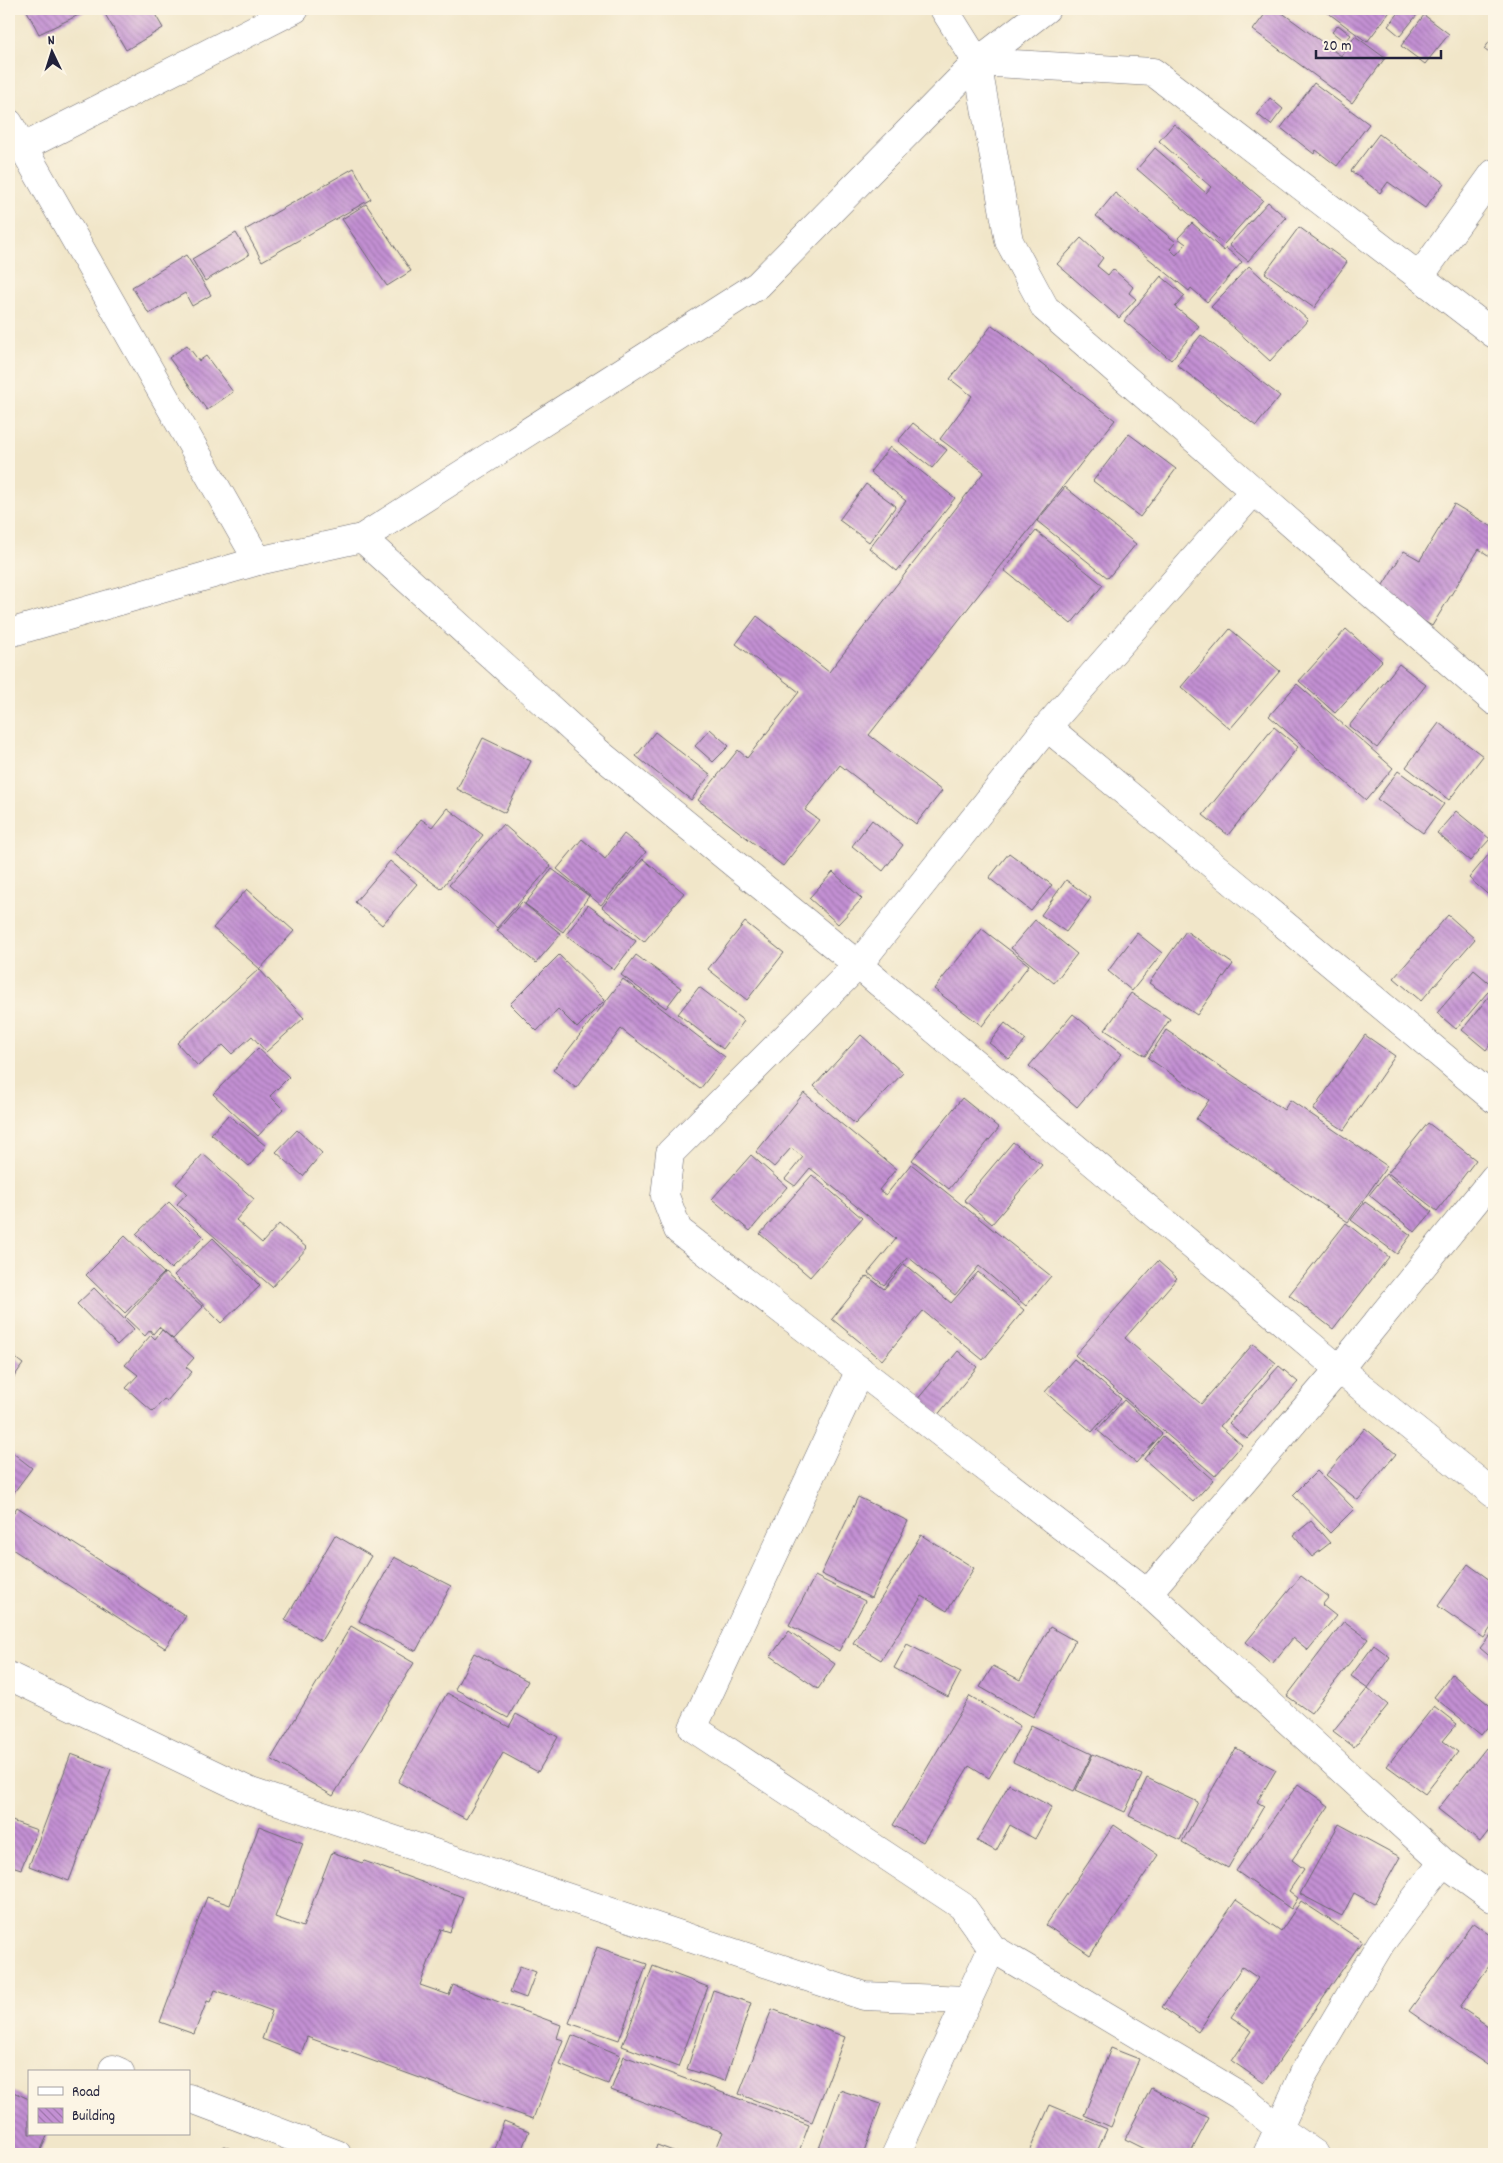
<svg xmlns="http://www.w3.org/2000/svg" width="1503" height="2163" font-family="Dekko,sans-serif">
<defs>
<pattern id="building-back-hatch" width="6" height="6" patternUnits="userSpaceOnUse" patternTransform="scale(1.25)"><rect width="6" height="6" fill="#c390d3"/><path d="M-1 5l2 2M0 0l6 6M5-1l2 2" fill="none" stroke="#9e75ac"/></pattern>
</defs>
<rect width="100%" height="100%" fill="#fcf5e5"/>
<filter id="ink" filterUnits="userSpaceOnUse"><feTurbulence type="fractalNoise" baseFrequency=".02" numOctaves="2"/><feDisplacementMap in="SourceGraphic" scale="10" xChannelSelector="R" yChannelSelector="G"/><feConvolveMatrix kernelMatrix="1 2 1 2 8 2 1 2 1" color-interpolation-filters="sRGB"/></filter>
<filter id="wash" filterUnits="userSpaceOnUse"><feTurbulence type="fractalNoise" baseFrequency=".0096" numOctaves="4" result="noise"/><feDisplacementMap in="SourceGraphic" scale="20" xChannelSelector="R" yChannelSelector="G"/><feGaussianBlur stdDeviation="1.12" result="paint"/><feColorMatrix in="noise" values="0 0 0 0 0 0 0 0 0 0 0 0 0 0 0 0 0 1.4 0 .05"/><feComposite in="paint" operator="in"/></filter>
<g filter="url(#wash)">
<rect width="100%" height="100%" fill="#f1e6c9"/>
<g id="blocks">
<path fill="url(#building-back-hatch)" d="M26 9H91L39 34Z
M102 9H152L163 28 126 50Z
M1269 9H1277L1341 56 1355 36 1385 58 1352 103 1253 30Z
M1323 9H1392L1367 42Z
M1402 9 1421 10 1400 36 1388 26Z
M1424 15 1449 34 1425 64 1401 46Z
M1338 25 1351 35 1345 42 1332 32Z
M1494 36V57L1484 49Z
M1314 83 1369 124 1337 166 1316 150 1314 154 1281 128Z
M1270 98 1283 109 1271 125 1257 114Z
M1174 124 1263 200 1224 244 1137 169 1155 148 1206 193 1211 187 1159 141Z
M1379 134 1444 183 1425 208 1388 182 1380 193 1351 171Z
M354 168 371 199 262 261 245 230Z
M1115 193 1176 242 1170 249 1176 255 1186 244 1178 238 1192 223 1224 251 1226 248 1242 262 1207 302 1191 288 1189 291 1096 216Z
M1268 202 1286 218 1248 261 1229 245Z
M366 204 411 271 387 286 342 219Z
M1299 227 1347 262 1314 308 1265 273Z
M236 233 249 255 205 281 192 259Z
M1081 238 1103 258 1097 266 1108 275 1113 269 1133 287 1129 293 1136 299 1119 318 1057 264Z
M186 255 211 295 192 306 185 293 149 314 132 287Z
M1249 266 1308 320 1270 361 1211 307Z
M1161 276 1185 296 1175 307 1199 326 1171 360 1124 321Z
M992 325 1115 420 869 735 942 791 916 824 840 765 805 810 819 820 783 866 698 800 738 750 747 758 799 692 736 644 757 616 829 672 984 472 940 439 972 396 950 379Z
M1201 335 1280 396 1256 426 1177 365Z
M187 345 199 361 206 356 233 392 207 410 169 358Z
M913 423 947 450 932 468 898 441Z
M1129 434 1176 469 1140 517 1093 481Z
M890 447 955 498 897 571 869 548 906 501 870 472Z
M866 484 896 506 869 542 839 520Z
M1065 487 1136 544 1108 578 1037 521Z
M1454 504 1494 528V559L1479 549 1432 626 1378 593 1404 551 1420 560Z
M1036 531 1103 585 1071 624 1004 570Z
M1230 629 1280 671 1230 729 1181 687Z
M1346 629 1382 661 1335 713 1299 681Z
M1399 664 1426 685 1377 748 1349 726Z
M1297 684 1393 768 1366 800 1269 716Z
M1439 723 1483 756 1449 800 1406 767Z
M1274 727 1298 747 1228 835 1203 815Z
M710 729 729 746 713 762 695 746Z
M655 732 710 775 691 800 636 756Z
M483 738 531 761 505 813 457 789Z
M1398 771 1444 804 1423 833 1377 799Z
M447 808 483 835 441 889 394 853 421 819 432 827Z
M1456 811 1490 839 1470 861 1437 833Z
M872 820 903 845 883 871 852 846Z
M503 824 551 866 497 928 449 885Z
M624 834 646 852 601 905 557 869 582 839 605 859Z
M1494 848V900L1469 878Z
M1009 853 1052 885 1031 911 989 878Z
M643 859 684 893 644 942 602 907Z
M390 861 417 884 382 925 355 902Z
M552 869 589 896 563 932 525 904Z
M833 872 862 899 838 924 809 898Z
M1066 880 1091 898 1066 932 1041 915Z
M247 889 294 931 260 969 213 928Z
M522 902 561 934 536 963 497 931Z
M588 905 636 941 614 970 566 935Z
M1448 915 1475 939 1421 1001 1394 978Z
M1035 920 1077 954 1054 983 1011 948Z
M745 922 784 953 747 1000 708 969Z
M982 929 1029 965 982 1026 934 989Z
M1186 931 1233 964 1197 1015 1149 983Z
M1137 933 1162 953 1132 991 1108 971Z
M559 955 605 1000 577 1028 558 1009 537 1031 510 1004Z
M636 955 681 988 666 1008 621 975Z
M259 969 304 1018 266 1052 252 1036 232 1054 223 1045 198 1066 177 1043Z
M1474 970 1493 986 1456 1029 1437 1013Z
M623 979 725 1057 700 1089 621 1029 576 1088 553 1070Z
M699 987 744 1021 723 1049 678 1014Z
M1494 990V1040L1486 1050 1462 1030Z
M1131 993 1170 1019 1145 1056 1105 1030Z
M1073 1014 1122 1054 1077 1107 1029 1066Z
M1005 1023 1026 1040 1009 1059 989 1043Z
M1166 1030 1284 1110 1290 1100 1387 1166 1348 1222 1196 1119 1209 1100 1148 1058Z
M861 1035 903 1073 855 1124 814 1086Z
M1365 1035 1395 1056 1344 1130 1313 1110Z
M258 1048 289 1077 270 1096 283 1109 258 1136 213 1094Z
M804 1093 896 1169 879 1190 886 1195 911 1164 1051 1276 1026 1306 979 1266 955 1295 908 1257 884 1285 868 1273 896 1239 810 1168 795 1186 785 1179 803 1157 791 1148 774 1167 756 1152Z
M962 1098 999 1128 949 1189 912 1160Z
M228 1115 266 1146 249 1166 211 1134Z
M1428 1123 1476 1160 1437 1211 1388 1173Z
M297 1130 322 1153 303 1176 276 1152Z
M1013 1142 1042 1165 992 1224 964 1200Z
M203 1154 254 1199 236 1220 262 1243 279 1224 307 1248 272 1287 177 1204 187 1193 176 1184Z
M751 1155 787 1187 750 1231 712 1199Z
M1386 1174 1432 1212 1415 1232 1369 1195Z
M812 1175 862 1218 810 1277 760 1234Z
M169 1202 204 1237 171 1269 136 1234Z
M1365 1202 1411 1235 1397 1254 1351 1220Z
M1346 1223 1389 1257 1333 1329 1289 1295Z
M125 1236 164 1273 125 1313 86 1275Z
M213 1238 260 1286 221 1323 174 1275Z
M1158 1261 1177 1278 1125 1338 1201 1404 1253 1344 1276 1363 1220 1426 1242 1445 1215 1476 1075 1355Z
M904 1264 951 1303 978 1272 1024 1310 983 1360 923 1311 882 1360 832 1319 867 1276 884 1289Z
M165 1273 203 1307 173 1339 159 1327 153 1334 150 1330 145 1336 125 1317Z
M94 1288 134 1329 117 1345 77 1304Z
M162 1330 194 1358 186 1367 192 1372 167 1401 164 1399 153 1412 126 1388 138 1375 125 1365 151 1335 155 1339Z
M958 1351 977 1367 936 1417 916 1401Z
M9 1353 23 1364 9 1384Z
M1074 1359 1121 1399 1092 1432 1045 1392Z
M1279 1366 1298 1382 1247 1439 1229 1423Z
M1124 1400 1162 1434 1136 1463 1097 1430Z
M1365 1428 1396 1454 1358 1500 1326 1475Z
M1163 1436 1213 1480 1193 1502 1144 1459Z
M9 1450 32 1468 9 1499Z
M1317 1471 1354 1509 1330 1533 1293 1495Z
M858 1497 908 1521 871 1598 821 1574Z
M17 1507 186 1616 165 1648 9 1547V1520Z
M1311 1521 1330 1543 1312 1557 1294 1535Z
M335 1535 371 1556 321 1641 285 1620Z
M921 1535 974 1568 947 1611 922 1596 881 1660 853 1643Z
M394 1557 451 1586 416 1651 359 1621Z
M1468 1564 1494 1583V1623L1484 1638 1438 1606Z
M815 1576 865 1601 839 1651 789 1625Z
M1301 1576 1329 1597 1322 1605 1336 1616 1308 1650 1293 1638 1272 1664 1246 1642Z
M1344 1621 1368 1639 1311 1713 1287 1696Z
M351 1626 414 1663 333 1796 271 1759Z
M1050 1627 1075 1641 1033 1717 980 1687 993 1666 1020 1680Z
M789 1631 835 1664 818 1689 771 1656Z
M1494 1631V1660L1480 1648Z
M907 1644 961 1672 948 1697 894 1668Z
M1374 1645 1390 1657 1368 1688 1351 1676Z
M474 1653 528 1681 508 1718 455 1689Z
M1452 1674 1494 1709V1719L1481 1735 1434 1697Z
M1368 1688 1388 1705 1354 1747 1333 1731Z
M447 1693 509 1727 516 1714 558 1737 538 1772 503 1753 466 1819 398 1782Z
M970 1696 1020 1726 989 1778 969 1766 923 1842 893 1825Z
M1434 1706 1457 1724 1443 1741 1458 1752 1425 1794 1387 1766Z
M1031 1725 1092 1754 1074 1791 1013 1762Z
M1236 1748 1276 1770 1257 1802 1264 1806 1228 1868 1182 1842Z
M1486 1748 1494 1755V1824L1480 1842 1438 1809Z
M71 1754 111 1769 69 1881 29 1866Z
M1093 1754 1142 1775 1125 1812 1076 1790Z
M1147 1778 1198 1802 1180 1840 1129 1816Z
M1009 1784 1052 1807 1035 1839 1010 1825 996 1851 977 1841Z
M1298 1784 1329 1806 1292 1860 1304 1869 1289 1891 1298 1898 1291 1909 1236 1871Z
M9 1820 37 1830 21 1869 9 1865Z
M1339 1824 1400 1857 1374 1904 1354 1893 1342 1916 1300 1894Z
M1114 1825 1158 1855 1090 1955 1046 1925Z
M259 1826 303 1843 275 1917 303 1927 332 1852 362 1863 364 1861 463 1897 450 1932 441 1929 420 1985 449 1995 453 1985 561 2025 557 2038 563 2040 533 2119 307 2037 301 2054 262 2039 272 2011 215 1990 210 2002 207 2001 194 2034 160 2022 207 1897 230 1905Z
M1236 1900 1281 1931 1301 1901 1362 1941 1264 2083 1232 2061 1252 2031 1231 2017 1258 1978 1242 1967 1198 2032 1162 2007Z
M1473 1923 1494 1938V1959L1460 2007 1494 2030 1493 2069 1409 2011Z
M597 1947 647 1964 619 2040 569 2023Z
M520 1966 536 1972 526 1998 510 1992Z
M653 1966 708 1987 678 2067 622 2046Z
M713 1990 751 2003 725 2081 687 2069Z
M772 2009 845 2037 812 2122 739 2094Z
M572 2035 620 2055 608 2084 560 2065Z
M1111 2048 1139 2059 1111 2127 1084 2115Z
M624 2056 809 2125 798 2154H714L723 2132 611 2090Z
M1151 2088 1209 2118 1190 2154H1155L1125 2139Z
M840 2090 881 2104 863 2154H817Z
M11 2091 29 2099V2134H48L39 2154H9V2096Z
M1050 2105 1107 2129 1096 2154H1028Z
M504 2121 529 2131 520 2154 493 2152Z
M657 2145 681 2154H654Z
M224 2146 242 2154H220Z"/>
</g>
</g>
<g filter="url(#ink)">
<use href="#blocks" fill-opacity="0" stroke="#6a676d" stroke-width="1"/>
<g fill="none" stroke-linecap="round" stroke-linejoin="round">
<defs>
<path id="minor" d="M944 9 977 62 1009 241 1045 308 1494 701
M977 62 1153 72 1494 334
M9 123 258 561
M22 148 295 9
M1420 276 1494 173
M1253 492 1047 727 858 965 670 1153 665 1196 678 1230 1148 1593 1443 1862 1494 1899
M362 538 599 753 858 965 1339 1369 1494 1494
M1047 727 1494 1099
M860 1370 693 1728 962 1906 992 1948 1239 2095 1278 2128 1315 2154
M1148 1593 1339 1369 1494 1178
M9 1676 251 1792 864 1996 968 2000
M113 2069 120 2072
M189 2098 337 2154
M896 2154 992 1948
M1267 2154 1304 2073 1381 1943 1443 1862"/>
<path id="major" d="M9 633 258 561 362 538 758 285 977 62 1046 9"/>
</defs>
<use href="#minor" stroke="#6a676d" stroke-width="29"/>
<use href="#major" stroke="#6a676d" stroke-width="29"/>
<use href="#minor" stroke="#fff" stroke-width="28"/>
<use href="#major" stroke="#fff" stroke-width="28"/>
</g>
</g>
<rect width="1503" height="2163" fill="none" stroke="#fcf5e5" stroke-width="30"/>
<rect x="28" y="2070" width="162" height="65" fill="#fcf5e5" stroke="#a5a1a1"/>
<rect x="38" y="2087" width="25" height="8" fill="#ffffff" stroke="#a5a1a1"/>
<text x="72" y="2096" font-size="15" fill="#22223b">Road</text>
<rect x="38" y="2108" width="25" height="15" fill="url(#building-back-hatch)" stroke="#a5a1a1"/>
<text x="72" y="2120" font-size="15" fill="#22223b">Building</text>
<g transform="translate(52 52) rotate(356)" stroke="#fcf5e5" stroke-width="4" paint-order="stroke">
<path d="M0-4L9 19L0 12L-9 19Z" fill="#22223b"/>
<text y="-8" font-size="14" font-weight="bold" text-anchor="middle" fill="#22223b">N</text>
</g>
<path d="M1316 50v8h125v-8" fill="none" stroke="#22223b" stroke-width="2.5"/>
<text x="1323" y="50" font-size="15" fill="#22223b" stroke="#fcf5e5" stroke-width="4" paint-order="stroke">20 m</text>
</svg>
